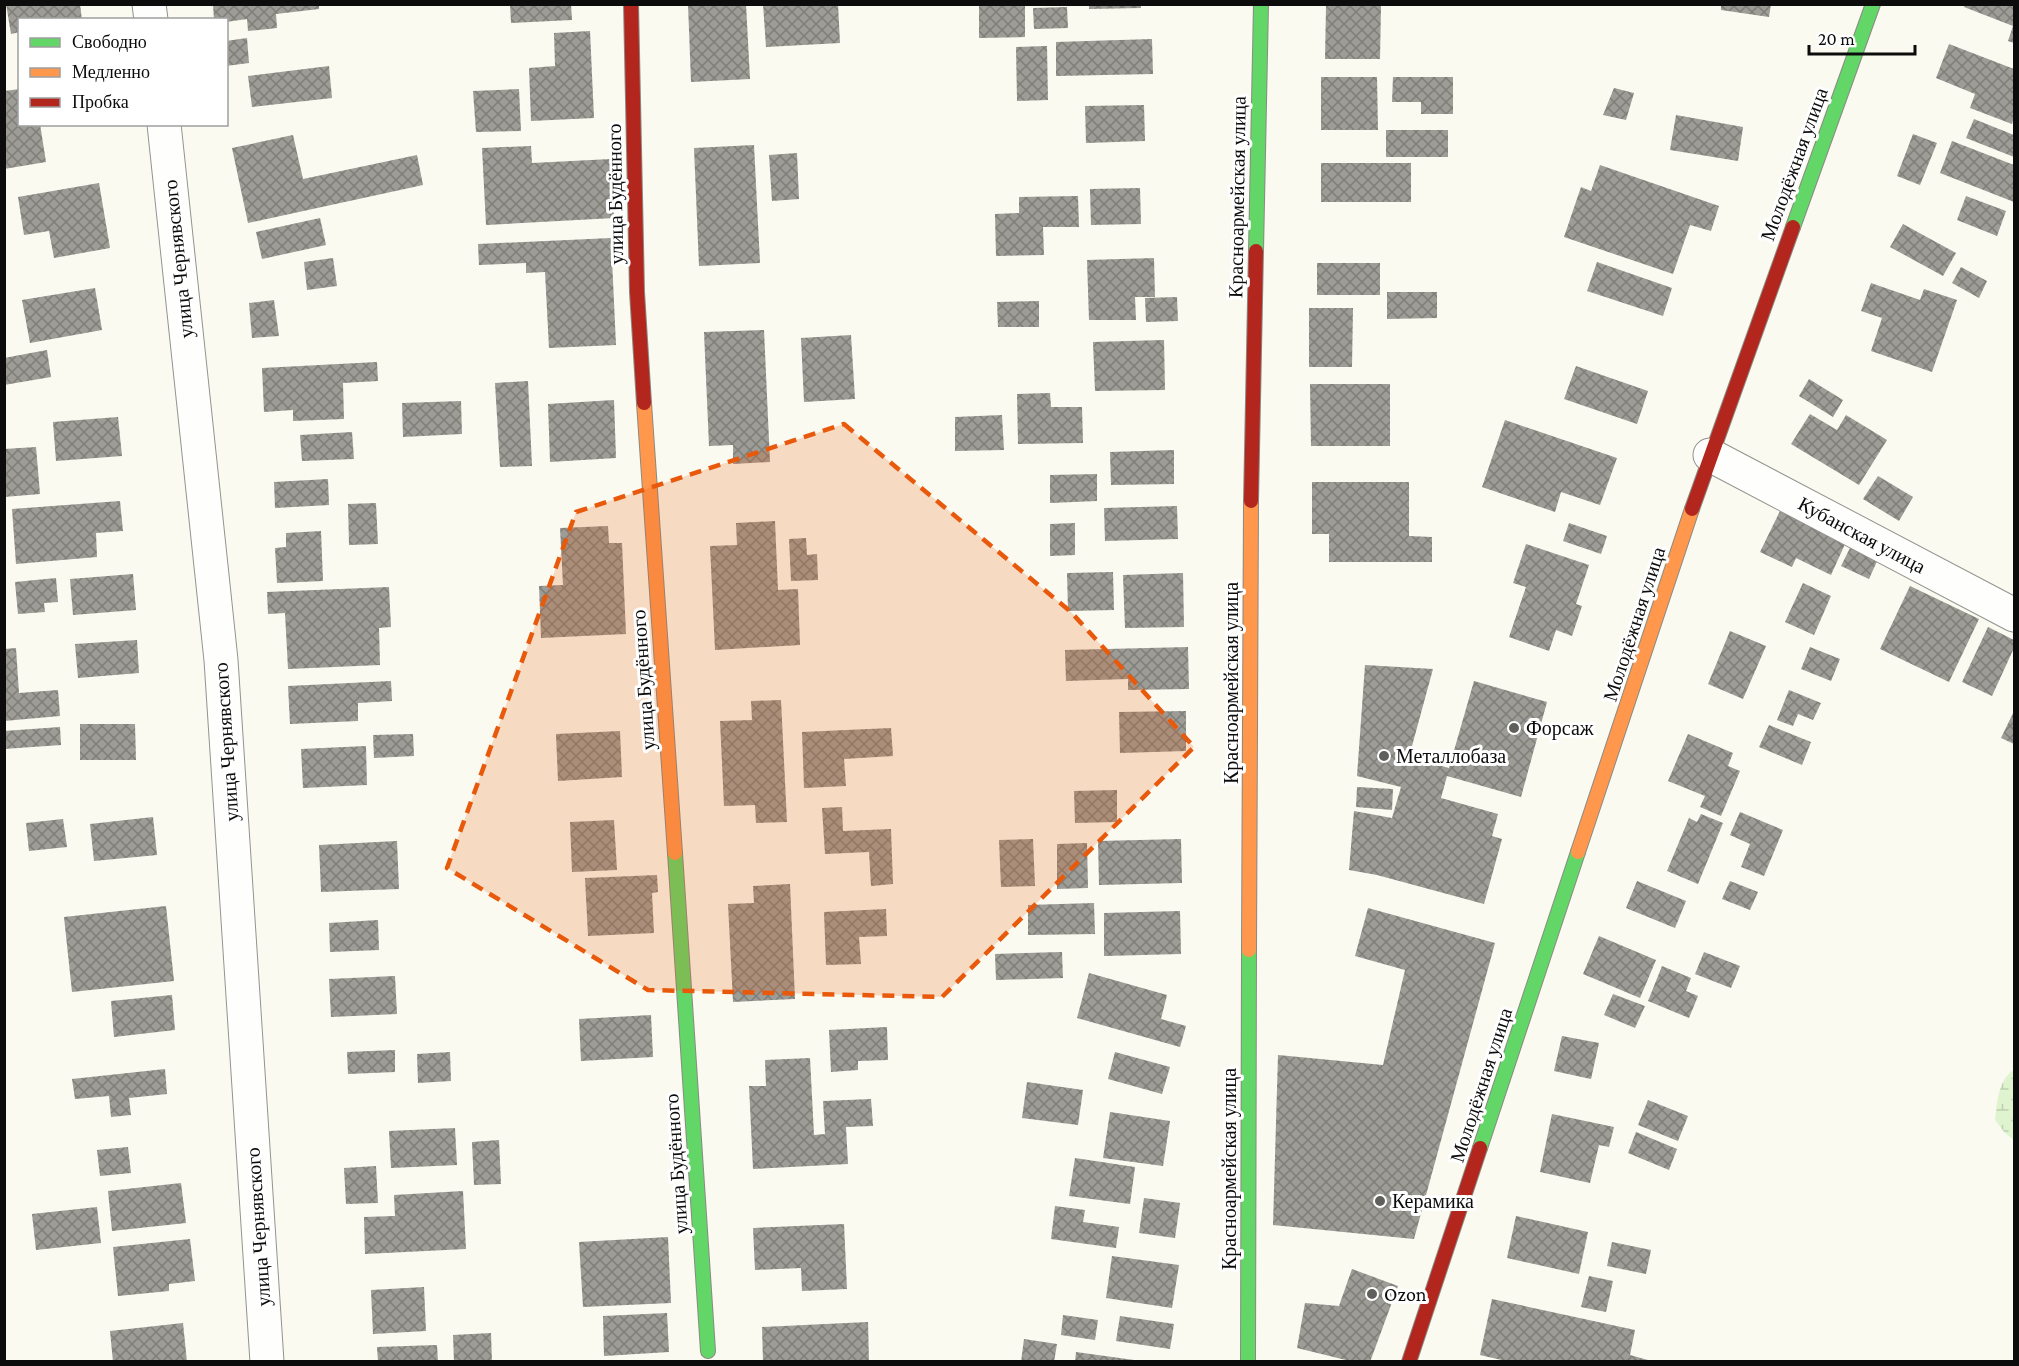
<svg xmlns="http://www.w3.org/2000/svg" width="2019" height="1366" font-family="'Crimson Pro',serif">
<defs>
<pattern id="wetland-marsh" width="20" height="14" patternUnits="userSpaceOnUse" patternTransform="scale(1.5)"><rect width="20" height="14" fill="#def3ce"/><path d="M1 5h8M5 5V1M11 12h8M15 12V8" fill="none" stroke="#bdcfb0"/></pattern>
<pattern id="building-cross-hatch" width="8" height="8" patternUnits="userSpaceOnUse" patternTransform="scale(1.5)"><rect width="8" height="8" fill="#9d9c96"/><path d="M0 0l8 8M0 8l8-8" fill="none" stroke="#7e7e79"/></pattern>
</defs>
<rect width="100%" height="100%" fill="#fafaf0"/>
<path fill="url(#wetland-marsh)" d="M2014 1070V1140L2005 1133 1995 1120C1997 1104 1998 1079 2014 1070Z"/>
<path fill="url(#building-cross-hatch)" d="M6 4H80L82 20H20V32L11 34Z
M213 4H319V9L276 14 277 28 248 31 247 19 226 22V20H214Z
M510 4H571L572 20 511 23Z
M688 4H746L750 79 691 82Z
M763 4H838L840 43 766 47Z
M979 4H1025V37L979 38Z
M1089 4H1141V8L1089 9Z
M1721 4H1771L1769 17 1721 10Z
M1965 4H2014V43L2008 41 2013 26 1964 7Z
M1326 6H1381L1380 59H1325Z
M1067 7 1068 28 1034 29 1033 8Z
M590 31 594 118 531 121 529 68 555 66 554 33Z
M247 38 249 63 226 66V41Z
M1152 39 1153 74 1056 76V42Z
M1949 44 2014 69V117L2012 124 1970 108 1975 94 1936 78Z
M1047 46 1048 100 1017 101 1016 47Z
M329 66 332 98 252 107 248 76Z
M1321 77H1377L1378 130H1321Z
M1393 77H1453V114H1421V102H1392Z
M1614 88 1634 93 1626 120 1603 115Z
M20 89V124H40L46 162 4 169V91Z
M519 89 521 131 476 132 473 91Z
M1144 105 1145 141 1086 143 1085 106Z
M1676 115 1743 127 1738 161 1670 150Z
M1974 119 2014 135V157L1966 138Z
M1386 130H1448V157H1386Z
M1913 134 1937 143 1920 185 1897 176Z
M293 135 303 179 417 155 423 185 248 223 232 148Z
M1952 141 2014 165V202L1940 173Z
M754 145 760 263 699 266 694 148Z
M531 146 532 163 611 159 614 218 486 225 482 148Z
M797 153 799 199 772 201 769 155Z
M1321 163H1411V202H1321Z
M1600 165 1719 206 1711 231 1690 225 1673 274 1564 237 1581 187 1591 191Z
M99 183 110 248 54 258 49 231 24 235 18 197Z
M1140 188 1141 224 1091 225 1090 189Z
M1078 196 1079 227H1043L1044 255 996 256 995 214 1019 213V197Z
M1966 196 2006 211 1997 236 1957 220Z
M320 218 326 245 262 259 256 232Z
M1903 224 1956 253 1943 276 1890 247Z
M611 238 616 345 549 348 545 272 526 273V263L479 265 478 244Z
M333 258 337 286 307 290 304 262Z
M1154 258 1155 297H1135L1136 320H1089L1087 260Z
M1597 262 1672 288 1663 316 1587 291Z
M1317 263H1380V295H1317Z
M1961 267 1987 281 1979 298 1952 283Z
M1871 283 1920 300 1924 289 1957 300 1932 372 1871 351 1882 318 1861 311Z
M95 288 102 330 30 343 22 300Z
M1387 292H1437V318L1387 319Z
M1177 297 1178 321 1146 322 1145 298Z
M274 300 279 336 252 338 249 303Z
M1039 301V327H998L997 302Z
M1309 308H1353L1352 367H1309Z
M764 330 770 462 733 464V445L709 446 704 332Z
M851 335 855 399 804 402 801 338Z
M1164 340 1165 390 1095 391 1093 342Z
M47 350 51 377 4 385V358Z
M377 362 378 381 343 383 344 419 293 421V410L264 412 262 368Z
M1576 366 1648 391 1637 424 1564 399Z
M1809 379 1843 400 1833 417 1799 396Z
M528 381 532 466 500 467 495 383Z
M1310 384H1390V446H1311Z
M1050 393 1051 407H1082L1083 443 1018 444 1017 394Z
M614 400 616 458 550 462 548 404Z
M461 401 462 434 403 437 402 403Z
M1810 414 1837 430 1846 415 1887 440 1859 485 1791 444Z
M1002 415 1004 450 955 451V417Z
M118 417 122 456 56 461 53 422Z
M1505 420 1617 458 1600 505 1561 492 1555 512 1482 487Z
M352 432 354 459 302 461 300 435Z
M36 447 40 494 4 497V449Z
M1174 450V484L1111 485 1110 452Z
M1097 474V501L1050 503V475Z
M1878 476 1913 497 1899 521 1863 499Z
M328 479 329 505 275 508 274 482Z
M1312 482H1409V536L1432 537V562H1329V534H1312Z
M120 501 123 531 96 533 97 557 16 564 12 509Z
M376 503 378 544 349 545 348 504Z
M1177 506 1178 539 1105 541 1104 508Z
M1780 511 1846 542 1831 575 1796 558 1792 567 1760 552Z
M775 521 778 590 798 589 800 645 715 650 710 546 737 545 736 523Z
M1075 523V555L1050 556V524Z
M1569 523 1607 536 1601 554 1563 541Z
M608 526 609 543H622L626 634 541 638 539 586 563 585 560 528Z
M321 531 323 581 277 583 275 548 286 547V533Z
M806 538 807 555 817 554 818 580 791 581 789 539Z
M1526 544 1589 565 1576 604 1582 606 1572 636 1556 630 1549 651 1509 637 1526 587 1513 583Z
M1851 546 1878 559 1869 579 1841 566Z
M1113 572 1114 610 1068 611 1067 573Z
M1183 573 1184 627 1125 628 1123 575Z
M133 574 136 610 73 615 70 579Z
M56 578 58 602 44 603 45 612 18 614 15 582Z
M1803 583 1831 596 1814 635 1785 622Z
M1910 586 1979 619 1949 682 1880 649Z
M389 587 391 627 379 628 380 665 288 669 285 613 268 614 267 592Z
M1988 627 2014 640V648L1992 696 1962 682Z
M1730 631 1766 646 1743 699 1708 684Z
M137 640 139 673 78 678 75 644Z
M1188 647 1189 689 1128 690V679L1066 681 1065 650Z
M1810 647 1840 659 1831 681 1801 669Z
M16 648 19 693 58 690 60 716 4 721V649Z
M1365 665 1433 669 1409 757 1449 768 1474 681 1547 702 1521 797 1447 776 1441 798 1498 814 1492 836 1502 839 1484 904 1377 875 1349 870 1354 811 1392 818 1401 787 1357 776Z
M391 681 392 701 358 703V721L290 724 288 686Z
M1789 690 1821 703 1813 720 1798 714 1793 726 1777 720Z
M781 700 787 822 756 823 755 805 724 806 720 721 752 720 751 701Z
M1186 711V751L1120 753 1119 712Z
M2014 711V744L2001 738Z
M80 724H135L136 760H80Z
M1769 725 1811 742 1802 765 1759 747Z
M60 727 61 745 4 749V731Z
M891 728 893 756 844 759 846 786 804 788 802 732Z
M620 731 622 777 558 781 556 734Z
M413 734 414 756 374 758 373 735Z
M1688 734 1733 753 1728 766 1740 771 1721 816 1700 807 1705 796 1668 781Z
M366 746 367 785 303 788 301 749Z
M1357 787 1393 789 1392 810 1356 807Z
M1117 790V822L1075 823 1074 791Z
M842 807 843 831 891 829 893 884 871 886 869 852 825 854 822 808Z
M1740 812 1783 830 1764 876 1741 867 1750 844 1730 835Z
M1701 814 1723 823 1698 884 1667 871 1689 818 1697 822Z
M153 817 157 855 94 861 90 824Z
M63 819 67 847 29 851 26 823Z
M614 820 617 870 572 872 570 822Z
M1033 839 1035 886 1001 887 999 840Z
M1181 839 1182 883 1099 885 1098 841Z
M397 841 399 889 321 892 319 845Z
M1087 843 1088 888 1057 889V844Z
M657 875 658 892 652 893 654 933 588 936 585 878Z
M1637 881 1686 901 1675 928 1626 908Z
M1730 881 1758 892 1750 910 1722 899Z
M790 884 795 999 733 1002 728 904 754 903 753 886Z
M1094 903 1095 934 1028 935V905Z
M166 906 174 981 72 992 64 917Z
M1368 908 1495 943 1414 1239 1273 1225 1278 1055 1383 1065 1405 970 1355 956Z
M886 909 887 936 859 937 861 964 826 965 824 912Z
M1180 911 1181 954 1104 956V913Z
M378 920 379 950 330 952 329 923Z
M1599 936 1656 960 1640 998 1583 974Z
M1062 952 1063 978 996 980 995 954Z
M1704 952 1740 966 1731 988 1695 974Z
M1662 966 1691 978 1686 991 1698 996 1689 1018 1648 1001Z
M1089 973 1167 995 1161 1019 1186 1026 1180 1047 1077 1018Z
M395 976 397 1014 331 1017 329 979Z
M1613 994 1645 1006 1635 1028 1604 1015Z
M172 995 175 1030 114 1037 111 1001Z
M651 1015 653 1057 581 1061 579 1019Z
M887 1027 888 1060 858 1061V1070L831 1072 829 1030Z
M1562 1036 1599 1043 1591 1079 1554 1071Z
M395 1050V1072L348 1074 347 1052Z
M450 1052 451 1081 418 1083 417 1054Z
M1115 1052 1170 1067 1162 1094 1108 1079Z
M810 1058 814 1135 825 1134 823 1101 871 1099 873 1126 846 1127 848 1164 753 1169 749 1086H766L765 1060Z
M165 1069 167 1094 129 1098 131 1115 111 1117 109 1096 75 1099 72 1079Z
M1027 1082 1083 1090 1078 1125 1022 1118Z
M1648 1100 1688 1116 1678 1141 1638 1125Z
M1110 1112 1170 1121 1163 1166 1103 1158Z
M1552 1114 1614 1127 1609 1147 1599 1145 1590 1183 1540 1172Z
M455 1128 457 1165 391 1168 389 1131Z
M1636 1132 1677 1149 1669 1170 1628 1153Z
M499 1140 501 1184 474 1185 472 1142Z
M128 1147 131 1173 100 1176 97 1150Z
M1075 1158 1135 1167 1130 1204 1069 1196Z
M376 1166 378 1203 346 1204 344 1168Z
M181 1183 186 1223 112 1231 108 1191Z
M463 1191 466 1249 365 1254 364 1217 395 1216 394 1195Z
M1144 1198 1180 1203 1175 1238 1139 1233Z
M1055 1206 1085 1210 1083 1222 1119 1227 1116 1248 1051 1239Z
M97 1207 101 1243 36 1250 32 1214Z
M1516 1216 1588 1232 1579 1274 1507 1258Z
M844 1224 847 1289 802 1291 801 1268 755 1270 753 1228Z
M668 1237 671 1303 583 1307 579 1242Z
M190 1239 195 1281 169 1284V1291L118 1296 113 1247Z
M1612 1242 1651 1250 1646 1274 1607 1266Z
M1112 1256 1179 1265 1172 1308 1106 1298Z
M1352 1269 1398 1286 1370 1362H1354L1297 1348 1305 1303 1339 1306Z
M1589 1276 1613 1281 1606 1312 1581 1307Z
M424 1287 426 1331 373 1334 371 1290Z
M1492 1299 1635 1330 1630 1355 1655 1362H1510L1480 1355Z
M667 1313 669 1352 604 1356 603 1316Z
M1063 1315 1098 1320 1095 1340 1061 1335Z
M1120 1316 1174 1324 1170 1349 1116 1341Z
M868 1322 869 1362H763L762 1327Z
M183 1323 187 1362H113L110 1331Z
M491 1333 492 1362H454L453 1335Z
M1024 1339 1057 1344 1054 1362H1021Z
M437 1345 438 1362H378L377 1347Z
M1076 1352 1134 1360V1362H1075Z"/>
<g fill="none" stroke-linecap="round" stroke-linejoin="round">
<defs>
<path id="street" d="M149 4 151 20
M164 124 221 660 267 1362
M1710 455 2014 615"/>
<path id="fast" d="M1793 227 1873 4
M1256 251 1261 4
M675 853 708 1351
M1480 1148 1578 852
M1248 1362 1249 950"/>
<path id="slow" d="M644 403 675 853
M1578 852 1692 509
M1249 950 1251 501"/>
<path id="jam" d="M631 4 637 292 644 403
M1251 501 1256 251
M1692 509 1793 227
M1409 1362 1480 1148"/>
</defs>
<use href="#street" stroke="#93938f" stroke-width="35"/>
<use href="#fast" stroke="#8a8a85" stroke-width="16"/>
<use href="#slow" stroke="#8a8a85" stroke-width="16"/>
<use href="#jam" stroke="#8a8a85" stroke-width="16"/>
<use href="#street" stroke="#fefefd" stroke-width="33"/>
<use href="#fast" stroke="#63d668" stroke-width="14"/>
<use href="#slow" stroke="#ff974d" stroke-width="14"/>
<use href="#jam" stroke="#b3261e" stroke-width="14"/>
</g>
<path fill="#e8590c" fill-opacity="0.2" stroke="#e8590c" stroke-width="4.5" stroke-dasharray="12 8" stroke-linejoin="round" d="M844 424 1071 612 1194 747 942 997 648 990 447 868 576 512Z"/>
<g fill="#5f5f5c" stroke="#fff" stroke-width="2">
<circle cx="1514" cy="728" r="6"/>
<circle cx="1384" cy="756" r="6"/>
<circle cx="1380" cy="1201" r="6"/>
<circle cx="1372" cy="1294" r="6"/>
</g>
<g text-anchor="middle" dominant-baseline="central" stroke-width="6" stroke-linejoin="round" paint-order="stroke">
<g font-size="20" fill="#0c0c0c" stroke="#fff">
<text transform="translate(1794 164) rotate(-70)">Молодёжная улица</text>
<text transform="translate(615 194) rotate(-91)">улица Будённого</text>
<text transform="translate(1237 197) rotate(-89)">Красноармейская улица</text>
<text transform="translate(178 259) rotate(-96)">улица Чернявского</text>
<text transform="translate(1862 535) rotate(28)">Кубанская улица</text>
<text transform="translate(1634 624) rotate(-72)">Молодёжная улица</text>
<text transform="translate(643 680) rotate(-94)">улица Будённого</text>
<text transform="translate(1231 683) rotate(-90)">Красноармейская улица</text>
<text transform="translate(226 742) rotate(-94)">улица Чернявского</text>
<text transform="translate(1481 1085) rotate(-72)">Молодёжная улица</text>
<text transform="translate(676 1164) rotate(-94)">улица Будённого</text>
<text transform="translate(1229 1169) rotate(-90)">Красноармейская улица</text>
<text transform="translate(258 1227) rotate(-94)">улица Чернявского</text>
</g>
<g font-size="20" fill="#0c0c0c" stroke="#fff" text-anchor="start">
<text x="1526" y="728">Форсаж</text>
<text x="1396" y="756">Металлобаза</text>
<text x="1392" y="1201">Керамика</text>
<text x="1384" y="1294">Ozon</text>
</g>
</g>
<rect width="2019" height="1366" fill="none" stroke="#0c0c0c" stroke-width="12"/>
<rect x="18" y="18" width="210" height="108" fill="#ffffff" stroke="#9e9e9e" stroke-width="1.5"/>
<rect x="30" y="38" width="30" height="9" fill="#63d668" stroke="#9e9e9e" stroke-width="1.5"/>
<text x="72" y="48" font-size="18" fill="#0c0c0c">Свободно</text>
<rect x="30" y="68" width="30" height="9" fill="#ff974d" stroke="#9e9e9e" stroke-width="1.5"/>
<text x="72" y="78" font-size="18" fill="#0c0c0c">Медленно</text>
<rect x="30" y="98" width="30" height="9" fill="#b3261e" stroke="#9e9e9e" stroke-width="1.5"/>
<text x="72" y="108" font-size="18" fill="#0c0c0c">Пробка</text>
<path d="M1809 45v9h106v-9" fill="none" stroke="#0c0c0c" stroke-width="3"/>
<text x="1818" y="45" font-size="18" fill="#0c0c0c" stroke="#ffffff" stroke-width="4.5" paint-order="stroke">20 m</text>
</svg>
